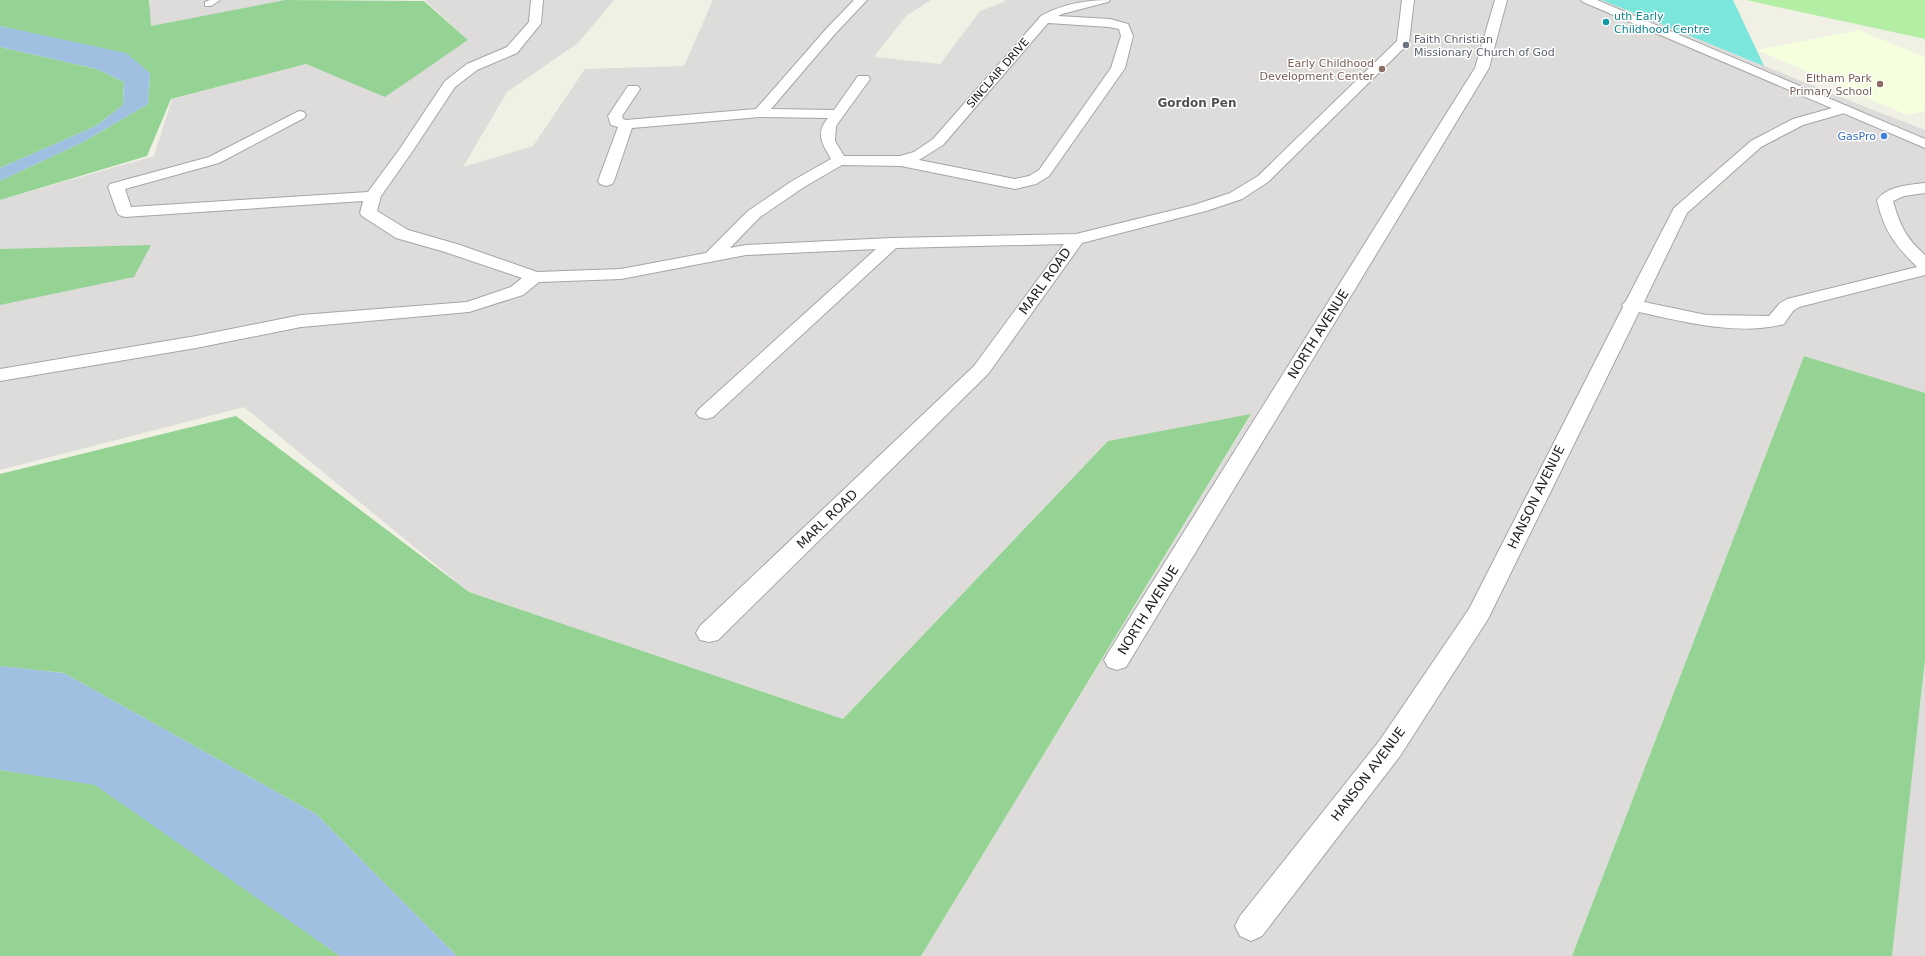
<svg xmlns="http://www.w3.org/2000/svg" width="1925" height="956" font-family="'DejaVu Sans',sans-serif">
<rect width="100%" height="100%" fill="#f0f0e4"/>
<path fill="#dddcdb" d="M150 0H286L148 28Z
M410 0H614L578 43 507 92 463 167 533 146 585 69 684 66 713 0H931L906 16 874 57 940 64 980 11 1004 2 1005 0H1602L1853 102 1925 130V393L1804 356 1572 956H921L1251 415 1108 441 843 719 469 592 244 407 0 470V200L154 156 172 99 306 64 388 94 468 40 425 0Z
M1925 660V956H1892Z"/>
<path fill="#f5ffde" d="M1859 30 1925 57V111L1907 115 1757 50Z"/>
<path fill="#b4eea5" d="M1746 0H1925V39Z"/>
<path fill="#95d395" d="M0 0H149L151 26 285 0 424 1 468 40 385 97 306 64 171 99 147 156 0 200V181L85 141 148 104 150 74 24 32 0 26Z
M0 47 97 69 124 82 123 105 96 126 0 168Z
M151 245 134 277 0 305V249Z
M1804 356 1925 393V660L1892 956H1572Z
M1251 414 921 956H457L316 814 64 673 0 666V474L236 416 469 592 843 719 1108 441Z
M0 770 95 784 340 956H0Z"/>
<path fill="#7be6dc" d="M1602 0H1733L1764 66Z"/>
<path fill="#a0c0e1" d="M0 26 126 53 150 73 148 104 85 141 0 181V168L96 126 123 105 124 82 97 69 0 47Z
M0 666 64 673 316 814 457 956H340L95 785 0 770Z"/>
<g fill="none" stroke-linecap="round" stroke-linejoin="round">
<defs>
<path id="service" d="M210 0H220L211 6H205V2Z"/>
<path id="minor" d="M531 0H543L541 23 539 26 517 53 477 70 455 87 412 152 381 196 377 211 408 230 457 244 537 272 621 269 706 253 748 211 792 181 831 159C822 143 815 134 828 118L760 117 632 128 614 181 612 184 606 186 600 184 598 181 618 127 611 125 608 116 628 86H638L640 89 622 116 623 119 626 120 756 109 827 28 854 0H867L835 34 771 109 834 110 858 76H868L870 79 836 126 835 141 844 156H900L914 152 933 139 1041 16C1062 4 1085 0 1110 0L1108 2 1062 14 1058 16 1110 19 1128 24 1133 36 1125 68 1049 176 1036 184 1015 189 901 166 842 165 804 187 760 217 730 248 746 245 892 238 1076 234 1194 205 1230 193 1258 176 1397 41 1402 0H1414L1409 42 1407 45 1268 182 1242 199 1206 211 1082 243 988 374 718 640 709 642 700 640 696 633 700 626 974 366 1064 244 896 248 713 417 706 419 699 417 696 413 699 409 876 249 746 255 621 279 539 282 523 295 469 312 301 327 196 348 0 381V369L196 336 301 315 467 302 511 287 522 278 445 252 396 238 362 216 360 213 363 201 125 217 119 215 117 212 108 187 110 184 209 157 299 111 304 112 306 115 304 118 219 163 125 189 131 207 368 192 399 150 445 81 467 64 507 47 529 22ZM1048 23 1109 27 1119 29 1121 36 1111 68 1039 170 1029 176 1015 179 919 160 943 145Z
M1495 0H1507L1489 68 1126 667 1117 670 1108 667 1104 660 1108 653 1475 68Z
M1843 105 1848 106 1850 109 1848 112 1803 125 1761 147 1687 213 1644 302 1706 315 1769 316 1780 303 1787 299 1917 267C1895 245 1884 231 1877 200 1887 186 1909 185 1925 183V193L1904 196 1893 201C1900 226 1906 238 1925 255V275L1799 307 1793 311 1784 324C1737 336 1685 322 1639 312L1488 619 1400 756 1262 936 1251 941 1240 936 1235 926 1240 916 1380 740 1469 609 1623 307 1622 305 1626 301 1674 208 1751 141 1793 119Z"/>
<path id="tertiary" d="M1581 0H1597L1925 139V148L1583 2Z"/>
</defs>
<use href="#service" stroke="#a5a5a5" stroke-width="2"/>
<use href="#minor" stroke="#a5a5a5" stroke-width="2"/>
<use href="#tertiary" stroke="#a5a5a5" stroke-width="2"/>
<use href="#service" fill="#fff" fill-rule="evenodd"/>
<use href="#minor" fill="#fff" fill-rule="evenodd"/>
<use href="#tertiary" fill="#fff" fill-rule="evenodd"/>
</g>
<circle fill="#0f9aa8" stroke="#fff" stroke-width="1.5" cx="1606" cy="22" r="4"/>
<circle fill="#6b7280" stroke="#fff" stroke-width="1.5" cx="1406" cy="45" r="4"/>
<g fill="#8d6e63" stroke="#fff" stroke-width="1.5">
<circle cx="1382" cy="69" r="4"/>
<circle cx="1880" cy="84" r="4"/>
</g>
<circle fill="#3f7fe0" stroke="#fff" stroke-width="1.5" cx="1884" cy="136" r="4"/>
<g text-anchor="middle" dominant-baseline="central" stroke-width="3" stroke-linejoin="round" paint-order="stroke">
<g font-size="11" fill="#0d838f" stroke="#fff" text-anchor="start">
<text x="1614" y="16">uth Early<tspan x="1614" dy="13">Childhood Centre</tspan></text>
</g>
<g font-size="11" fill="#5b616d" stroke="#fff" text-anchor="start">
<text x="1414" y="39">Faith Christian<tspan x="1414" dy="13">Missionary Church of God</tspan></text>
</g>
<g font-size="11" fill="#785e54" stroke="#fff" text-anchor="end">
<text x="1374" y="63">Early Childhood<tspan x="1374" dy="13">Development Center</tspan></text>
<text x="1872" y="78">Eltham Park<tspan x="1872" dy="13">Primary School</tspan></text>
</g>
<g font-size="11" fill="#1e1e1e" stroke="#fff">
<text transform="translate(998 73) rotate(-49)">SINCLAIR DRIVE</text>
</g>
<g font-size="11" fill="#366cbe" stroke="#fff" text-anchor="end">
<text x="1876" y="136">GasPro</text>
</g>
<g font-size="12" font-weight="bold" fill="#515151" stroke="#fff">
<text x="1197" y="103">Gordon Pen</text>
</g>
<g font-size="13" fill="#1e1e1e" stroke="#fff">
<text transform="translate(1045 281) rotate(-54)">MARL ROAD</text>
<text transform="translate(1318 334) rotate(-58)">NORTH AVENUE</text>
<text transform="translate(1536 497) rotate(-64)">HANSON AVENUE</text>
<text transform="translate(827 519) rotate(-44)">MARL ROAD</text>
<text transform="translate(1148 610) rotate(-58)">NORTH AVENUE</text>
<text transform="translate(1368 774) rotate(-53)">HANSON AVENUE</text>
</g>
</g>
</svg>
